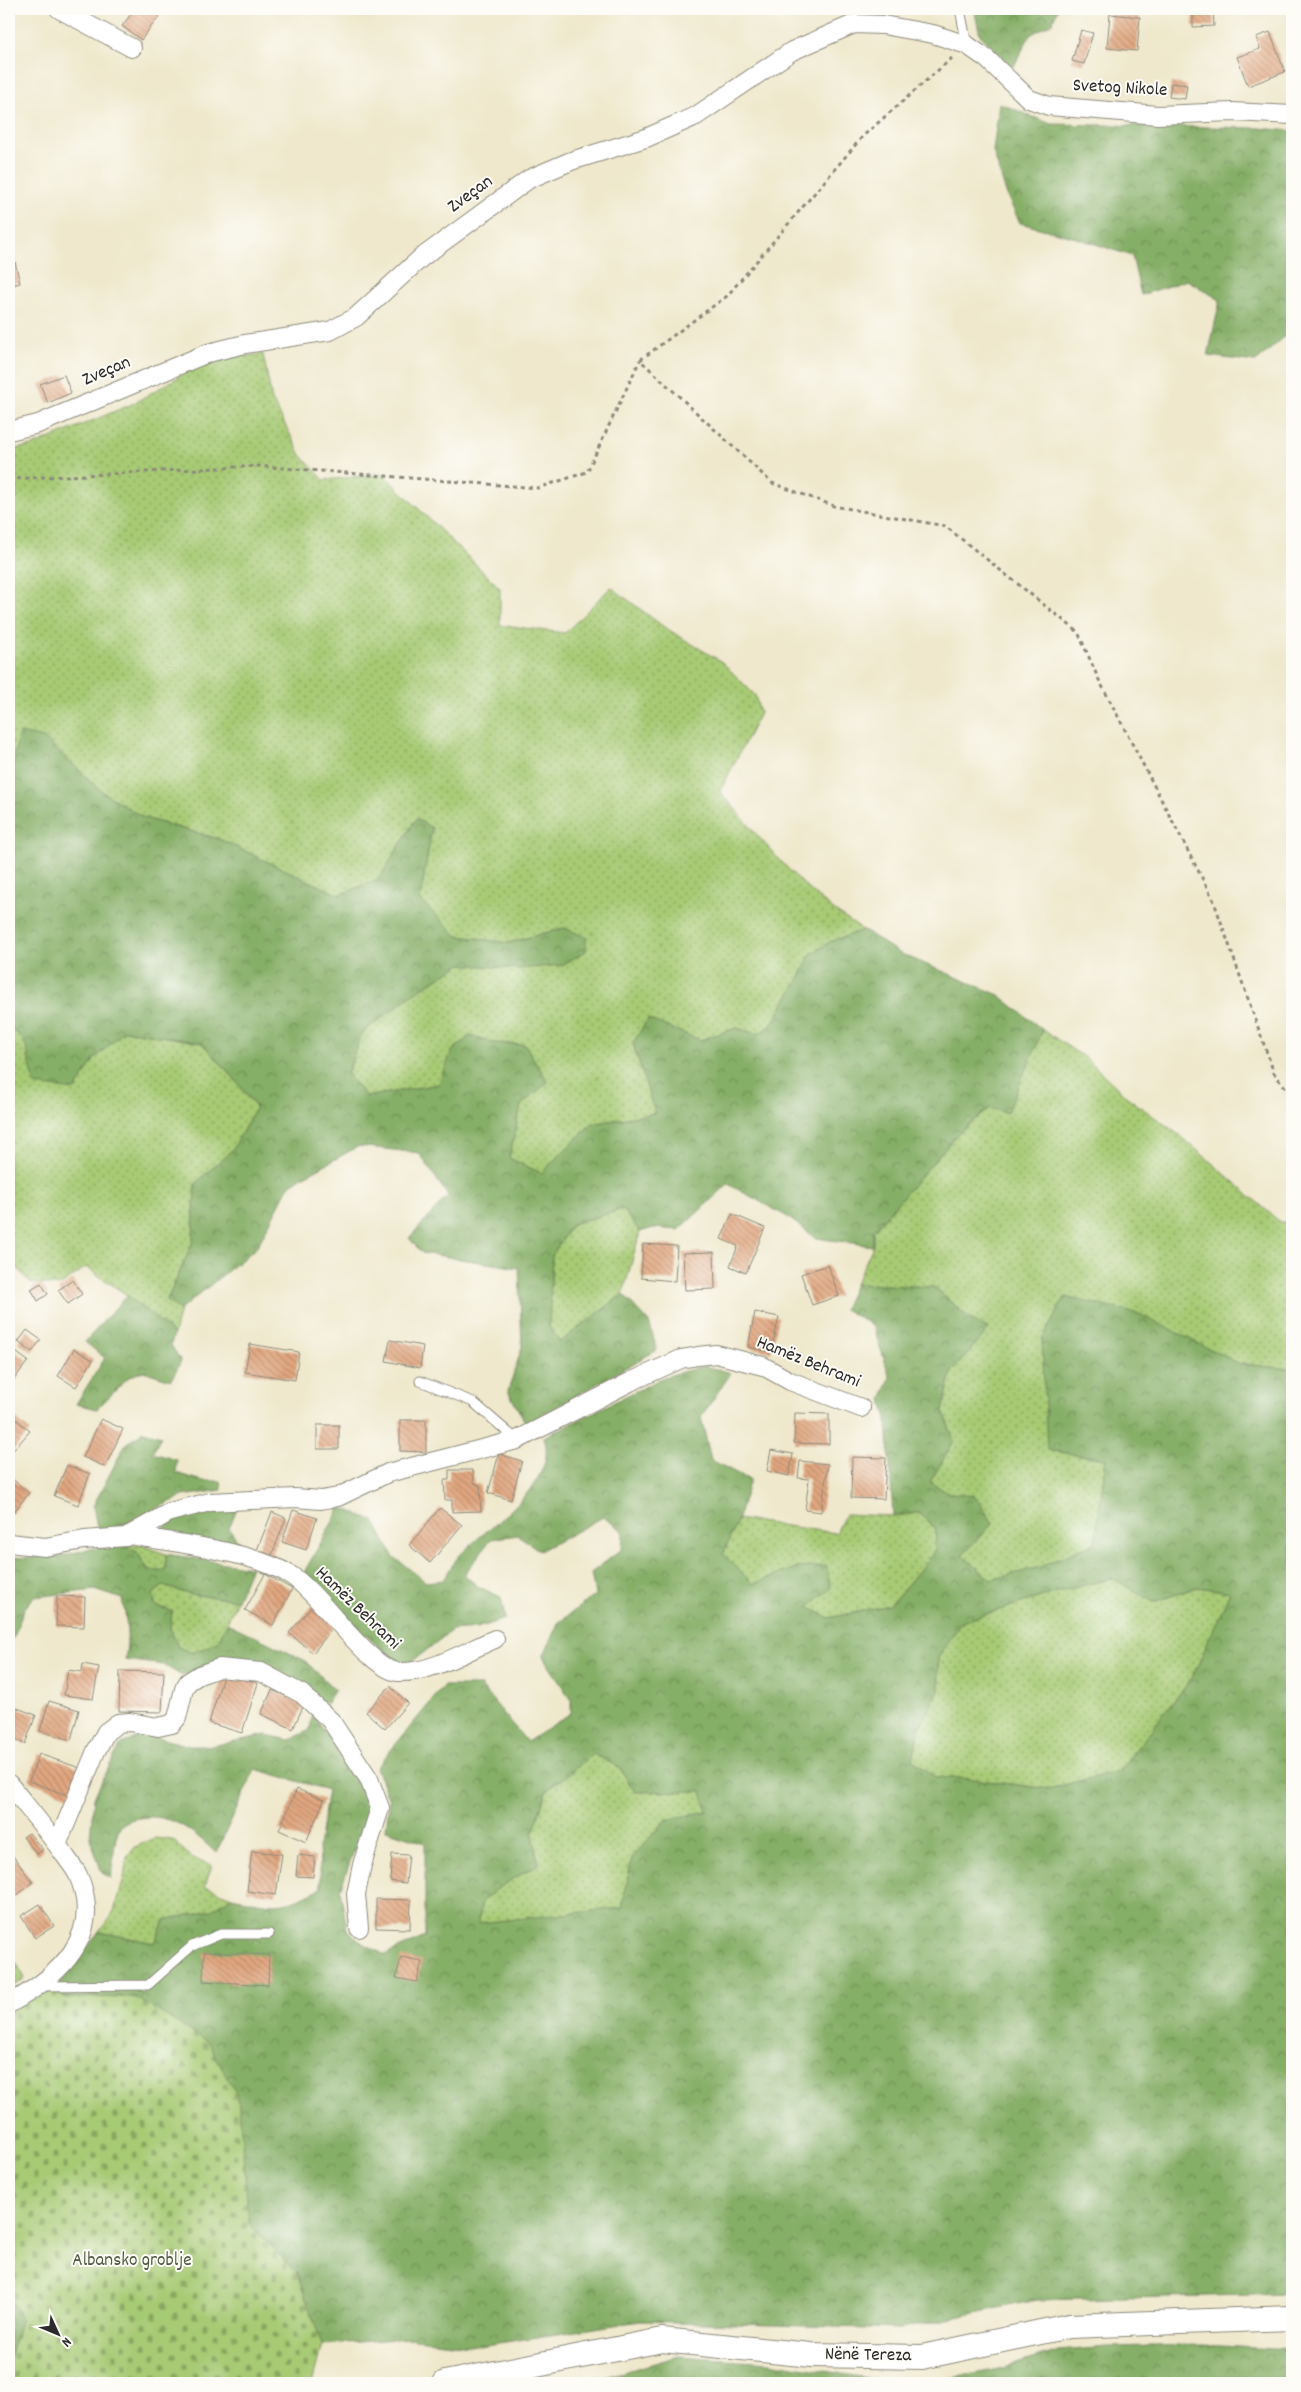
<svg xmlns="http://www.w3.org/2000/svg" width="1301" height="2392" font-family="Dekko,sans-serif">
<defs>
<pattern id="grass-dots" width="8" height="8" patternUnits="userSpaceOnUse" patternTransform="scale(1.25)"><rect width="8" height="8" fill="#a7ca74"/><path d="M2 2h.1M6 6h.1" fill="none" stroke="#88a45f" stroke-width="1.8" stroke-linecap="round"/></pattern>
<pattern id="forest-crowns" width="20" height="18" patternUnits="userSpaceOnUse" patternTransform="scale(1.25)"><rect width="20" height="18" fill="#85ae66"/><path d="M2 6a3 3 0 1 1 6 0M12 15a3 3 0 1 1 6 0" fill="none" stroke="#6d8e54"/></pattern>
<pattern id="cemetery-stones" width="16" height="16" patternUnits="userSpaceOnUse" patternTransform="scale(1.25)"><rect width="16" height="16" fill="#a7ca74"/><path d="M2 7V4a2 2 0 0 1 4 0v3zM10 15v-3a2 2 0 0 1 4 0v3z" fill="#88a45f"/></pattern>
<pattern id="building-back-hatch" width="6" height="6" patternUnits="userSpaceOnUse" patternTransform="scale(1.25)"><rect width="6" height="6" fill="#e1a780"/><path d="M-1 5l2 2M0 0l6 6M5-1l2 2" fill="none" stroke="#b78869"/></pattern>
</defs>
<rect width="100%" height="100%" fill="#fdfcf7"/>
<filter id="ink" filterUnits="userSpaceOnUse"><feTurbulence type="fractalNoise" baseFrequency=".02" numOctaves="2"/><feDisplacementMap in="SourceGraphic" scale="10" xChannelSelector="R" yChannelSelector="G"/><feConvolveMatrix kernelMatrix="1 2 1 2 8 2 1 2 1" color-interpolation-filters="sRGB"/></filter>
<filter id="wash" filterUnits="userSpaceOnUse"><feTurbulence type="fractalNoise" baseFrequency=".0096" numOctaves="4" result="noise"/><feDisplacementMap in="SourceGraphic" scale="20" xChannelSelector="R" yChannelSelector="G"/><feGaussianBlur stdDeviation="1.12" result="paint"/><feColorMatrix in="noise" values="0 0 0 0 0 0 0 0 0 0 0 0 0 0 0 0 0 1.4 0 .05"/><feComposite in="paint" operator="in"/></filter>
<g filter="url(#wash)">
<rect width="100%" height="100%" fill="#efe8cc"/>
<path fill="url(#grass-dots)" stroke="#697a50" d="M263 354 272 400 301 455 324 480 383 474 500 588V625L565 633 611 587 664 627 722 662 755 695 760 713 720 791C763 842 805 895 863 930L830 942 810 955 800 977 770 1027 757 1034 736 1028 700 1040 648 1020 633 1044 655 1113 592 1124 541 1173 509 1158 521 1105 548 1082 525 1045 494 1043 470 1036 452 1051 439 1084 366 1097 347 1075 361 1034 417 991 461 964 519 969 564 928 508 943 458 936 420 900 432 828 416 819 379 879 339 895 219 839 144 818 104 793 43 738 14 765 9 785V450L32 446 132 404 194 368 235 357Z
M9 1026 75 1090 95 1058 125 1030 202 1043 233 1077 256 1107 233 1149 195 1184 193 1242 167 1300 180 1310 174 1334 127 1295 86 1267 60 1286 30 1283 9 1257Z
M1043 1030 1087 1059 1127 1097 1182 1137 1280 1222 1292 1223V1369L1240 1364 1138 1314 1047 1450 1106 1459 1095 1543 1040 1567 991 1580 962 1555 993 1523 974 1495 947 1493 930 1482 954 1441 943 1410 952 1371 989 1329 969 1318 934 1287 855 1284 873 1246V1231L959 1132 990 1108 1030 1058Z
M623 1209 640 1232 623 1294 560 1343 549 1326 552 1255 572 1224Z
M918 1513 936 1529 935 1552 890 1605 829 1618 808 1607 796 1568 753 1584 723 1554 738 1519 836 1533 845 1514 893 1516Z
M141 1545 166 1554V1568L161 1571H148L137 1552 124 1546Z
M1113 1578 1154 1602 1197 1587 1231 1592 1192 1678 1119 1771 1048 1789 972 1779 935 1777 913 1760 919 1728 939 1690 938 1658 961 1622 1050 1594Z
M163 1586 189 1594 237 1600 219 1642 192 1653 178 1647 170 1628 172 1611 155 1606 153 1594Z
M594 1754 620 1768 635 1792 702 1790 708 1811 666 1820 632 1858 622 1908 478 1924 482 1901 501 1886 538 1864 533 1833 546 1791Z
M155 1838 173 1840C186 1853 194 1861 212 1865L205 1886 232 1897 212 1910 165 1920 154 1943 99 1932 114 1911 124 1878 127 1857 135 1847Z
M9 1950 25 1978 9 1989Z"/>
<path fill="url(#forest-crowns)" stroke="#586c48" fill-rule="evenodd" d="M974 9H1058L1052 23 1030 35 1013 68 980 35Z
M999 103 1051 124 1259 128 1292 131V330L1256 362 1208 356 1220 300 1187 280 1141 295 1132 256 1080 239 1020 223 1007 196 993 151Z
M19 733 44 738 104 793 144 818 219 839 339 895 379 879 416 819 432 828 420 900 458 936 508 943 564 928 586 937V951L562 965 519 969 461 964 417 991 361 1034 347 1074 366 1097 439 1084 452 1051 470 1036 494 1043 525 1045 548 1082 521 1105 509 1158 541 1173 592 1124 655 1113 633 1043 648 1019 700 1040 737 1028 757 1034 770 1027 800 977 810 955 830 942 863 930 899 953 999 995 1043 1030 1007 1113 990 1108 959 1132 873 1231V1246L816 1238 786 1216 728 1184 679 1230 653 1228 640 1232 623 1209 572 1224 552 1255 549 1326 560 1342 623 1294 649 1322 657 1350 526 1424 508 1391 522 1347 519 1268 422 1253 409 1238 448 1196 419 1153 359 1146 290 1184 257 1247 180 1310 167 1301 193 1242 195 1184 233 1149 256 1107 233 1077 202 1043 125 1030 95 1058 75 1090 35 1085 24 1039 9 1026V785Z
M855 1284 934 1287 969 1318 989 1329 952 1371 943 1410 954 1441 930 1482 948 1493 974 1495 993 1523 962 1555 991 1580 1040 1567 1095 1543 1106 1459 1047 1450 1042 1339 1065 1297 1139 1314 1240 1364 1292 1369V2294L1036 2300 901 2329 640 2321 480 2346 407 2338 322 2345 297 2273 249 2224 238 2098 135 1997 65 1998 54 1990 99 1932 154 1943 165 1920 212 1910 232 1897C277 1906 280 1909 321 1888L319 1846 328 1790 255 1769 216 1853C194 1832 172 1812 139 1818 133 1819 125 1821 121 1826 113 1835 114 1865 111 1878L102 1873 90 1838 94 1797 120 1745 144 1734 190 1746H211L266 1735 290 1740 310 1730 312 1713 356 1779 367 1803 365 1819 340 1890 347 1928 358 1940 385 1955 425 1937V1843L386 1830 389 1800 376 1768 444 1686H481L527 1742 571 1713V1700L543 1657 558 1623 595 1595 591 1573 622 1549 623 1531 603 1517 540 1551 518 1535 491 1539 464 1575 479 1587 501 1597 505 1619 477 1628 452 1630 413 1661 395 1662 302 1576 341 1507 374 1521 393 1556 426 1582 443 1580C449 1571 454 1561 461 1554 488 1526 560 1483 544 1437L664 1377 704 1366 731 1373 701 1417 711 1460 750 1480 738 1519 723 1554 753 1584 796 1568 826 1566 831 1588 808 1607 829 1618 890 1605 935 1552 936 1529 919 1513 893 1516 887 1419 882 1400 890 1377 873 1326 844 1309ZM1112 1578 1154 1602 1197 1587 1230 1592 1192 1678 1119 1771 1048 1789 972 1779 935 1777 913 1760 919 1728 939 1690 938 1658 961 1622 1050 1594ZM594 1754 620 1768 635 1792 702 1791 707 1811 666 1820 632 1858 622 1908 478 1923 482 1901 501 1886 538 1864 533 1833 546 1791Z
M127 1295 174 1334 171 1345 181 1361 171 1380 143 1371 129 1377 97 1409 76 1404 105 1358 85 1342Z
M144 1431 161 1436 153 1453 177 1460 176 1473 202 1481H221L222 1490 183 1496 109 1531 97 1527 93 1506 125 1445Z
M238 1506 229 1528 239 1543 229 1547 160 1530 179 1517Z
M124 1546 137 1552 149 1571H161L166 1568V1554L251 1567 237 1600 189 1594 163 1586 153 1594 156 1606 172 1611 170 1628 178 1647 192 1653 218 1642 227 1623 304 1660 335 1690 326 1704 299 1683 204 1667 182 1676 164 1665 125 1660C129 1639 127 1619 122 1599L95 1590 34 1597 24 1609 14 1637 9 1642V1558L62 1556 88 1549Z
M9 2297 21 2318 9 2359Z
M1203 2345 1292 2350V2383H570L606 2377 679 2356 769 2362 892 2382 952 2378 1000 2369 1058 2351 1108 2347Z"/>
<path fill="url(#cemetery-stones)" stroke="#697a50" d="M54 1990 65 1998 135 1997 208 2042 238 2097 249 2224 297 2273 322 2345 312 2383H9V2359L21 2318 9 2297V2010Z"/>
<g id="blocks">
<path fill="url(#building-back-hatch)" d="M82 9H93L91 14Z
M135 9H152L160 15 141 40 122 26Z
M1193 9H1213L1214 26 1193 27Z
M1110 14 1140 17 1137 51 1107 48Z
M1081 30 1093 33 1084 64 1072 61Z
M1270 32 1285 72 1248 86 1237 57 1260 49 1256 37Z
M1171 83 1187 85 1185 99 1169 97Z
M15 262 20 283 9 286V263Z
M64 375 71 393 48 403 40 384Z
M732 1214 765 1228 746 1273 730 1266 738 1246 721 1239Z
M643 1244 677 1246 675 1281 641 1278Z
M714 1252 715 1289 685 1290 683 1253Z
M828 1265 839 1296 812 1305 801 1274Z
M73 1280 82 1294 68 1304 58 1290Z
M41 1283 48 1294 38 1301 31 1289Z
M755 1312 779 1317 771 1352 748 1347Z
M27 1330 41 1340 32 1352 18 1342Z
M390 1340 423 1346 420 1368 386 1361Z
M250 1344 299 1352 295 1380 245 1372Z
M74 1349 93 1360 76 1387 58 1376Z
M13 1350 28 1361 13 1381 9 1378V1356Z
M9 1413 30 1431 9 1455Z
M795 1413 829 1414V1444L794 1443Z
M101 1419 123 1429 105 1467 83 1457Z
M400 1420H426V1452L400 1451Z
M317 1425H339V1449H317Z
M771 1450 793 1454 789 1476 767 1471Z
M499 1454 522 1461 511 1500 488 1493Z
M852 1457 886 1458 884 1499 851 1498Z
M800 1461 828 1464 821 1512 805 1510 809 1479 798 1478Z
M67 1465 90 1474 78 1505 54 1496Z
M449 1470H473L474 1483 480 1485 481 1511 452 1512V1500H445L444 1480H449Z
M10 1477 29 1493 12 1514 9 1512Z
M440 1508 462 1525 430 1563 409 1545Z
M293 1510 317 1518 306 1550 282 1542Z
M272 1512 286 1518 270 1560 255 1555Z
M265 1574 292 1589 273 1625 245 1610Z
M57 1596 85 1597 84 1627 56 1626Z
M313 1605 336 1624 313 1653 289 1633Z
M83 1664 99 1667 93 1699 64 1695 68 1670 82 1672Z
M120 1671 164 1672 162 1712 119 1711Z
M224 1673 258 1683 242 1733 209 1723Z
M390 1686 408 1703 385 1729 366 1712Z
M272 1690 304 1704 293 1729 261 1714Z
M49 1701 79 1710 71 1740 40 1731Z
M9 1705 36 1715 25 1744 9 1738Z
M39 1754 80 1768 69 1796 29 1781Z
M297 1789 324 1800 306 1842 279 1830Z
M29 1833 43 1850 37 1854 23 1837Z
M9 1851 33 1882 15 1897 9 1890Z
M252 1851 282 1854 276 1895 247 1891Z
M392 1854 409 1855 406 1883 390 1881Z
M298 1855 315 1857 313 1877 296 1876Z
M376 1899 411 1900 410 1929 376 1928Z
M40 1904 54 1926 35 1938 21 1916Z
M204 1952 269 1955 268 1985 203 1981Z
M401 1957 422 1961 417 1982 396 1978Z"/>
</g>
</g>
<g filter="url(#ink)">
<use href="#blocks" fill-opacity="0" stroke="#8d8a7c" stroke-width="1"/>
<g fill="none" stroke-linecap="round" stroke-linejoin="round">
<defs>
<path id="lane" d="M960 9 967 45
M420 1381 473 1402 517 1440
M41 1986 148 1985 192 1946 221 1934H269"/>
<path id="street" d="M59 9 132 48
M9 431 38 424 208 353 245 344 330 331 356 317 421 258 529 179 571 161 646 138 696 116 792 51 854 24 883 25 933 34 967 45 987 59 1029 99 1049 106 1158 115 1232 112 1292 115
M129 1535C174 1543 254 1551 292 1576 320 1594 370 1670 398 1672 430 1674 466 1651 495 1639
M9 1543 45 1547 84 1540 126 1537 170 1512 210 1502 295 1498 321 1500 338 1497 388 1473 517 1440 630 1382 681 1359 698 1356 716 1354 763 1366 790 1381 861 1408
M9 1784C27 1807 46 1829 63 1853 68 1860 74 1867 78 1875 105 1936 58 1977 9 2004
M57 1845 96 1751 106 1732 118 1723 130 1722 158 1727 172 1724 177 1718 184 1689 188 1682 199 1675 219 1668 261 1672 302 1694 331 1721 369 1779 380 1808 362 1865 356 1894 359 1928"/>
<path id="secondary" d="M445 2383 662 2340 811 2355 922 2357 1069 2326 1292 2318"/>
</defs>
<use href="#lane" stroke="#8d8a7c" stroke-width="11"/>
<use href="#street" stroke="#8d8a7c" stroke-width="20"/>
<use href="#secondary" stroke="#8d8a7c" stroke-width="26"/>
<path stroke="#8d8a7c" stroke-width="3" stroke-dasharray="4 4" stroke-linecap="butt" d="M952 58 863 136 727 296 640 360 772 483 834 506 945 526 1078 632 1098 678 1213 899 1274 1073 1292 1096
M9 479 257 466 538 488 587 472 640 360"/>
<use href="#lane" stroke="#fff" stroke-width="9"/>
<use href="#street" stroke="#fff" stroke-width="18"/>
<use href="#secondary" stroke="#fff" stroke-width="24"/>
</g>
</g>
<g text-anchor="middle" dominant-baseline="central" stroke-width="4" stroke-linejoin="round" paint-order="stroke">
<g font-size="19" fill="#2b2b2b" stroke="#fdfcf7">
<text transform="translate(1120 89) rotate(3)">Svetog Nikole</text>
<text transform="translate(471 195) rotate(-36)">Zveçan</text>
<text transform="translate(107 372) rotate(-23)">Zveçan</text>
<text transform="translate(808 1363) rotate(22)">Hamëz Behrami</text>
<text transform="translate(357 1609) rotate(44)">Hamëz Behrami</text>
<text transform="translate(868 2356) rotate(1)">Nënë Tereza</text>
</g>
<g font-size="19" fill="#505b41" stroke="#fdfcf7">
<text x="132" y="2261">Albansko groblje</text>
</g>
</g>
<rect width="1301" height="2392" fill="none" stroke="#fdfcf7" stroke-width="30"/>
<g transform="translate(58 2334) rotate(134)" stroke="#fdfcf7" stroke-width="4" paint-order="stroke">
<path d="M0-4L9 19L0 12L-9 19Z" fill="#2b2b2b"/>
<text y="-8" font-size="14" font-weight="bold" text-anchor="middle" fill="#2b2b2b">N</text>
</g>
</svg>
